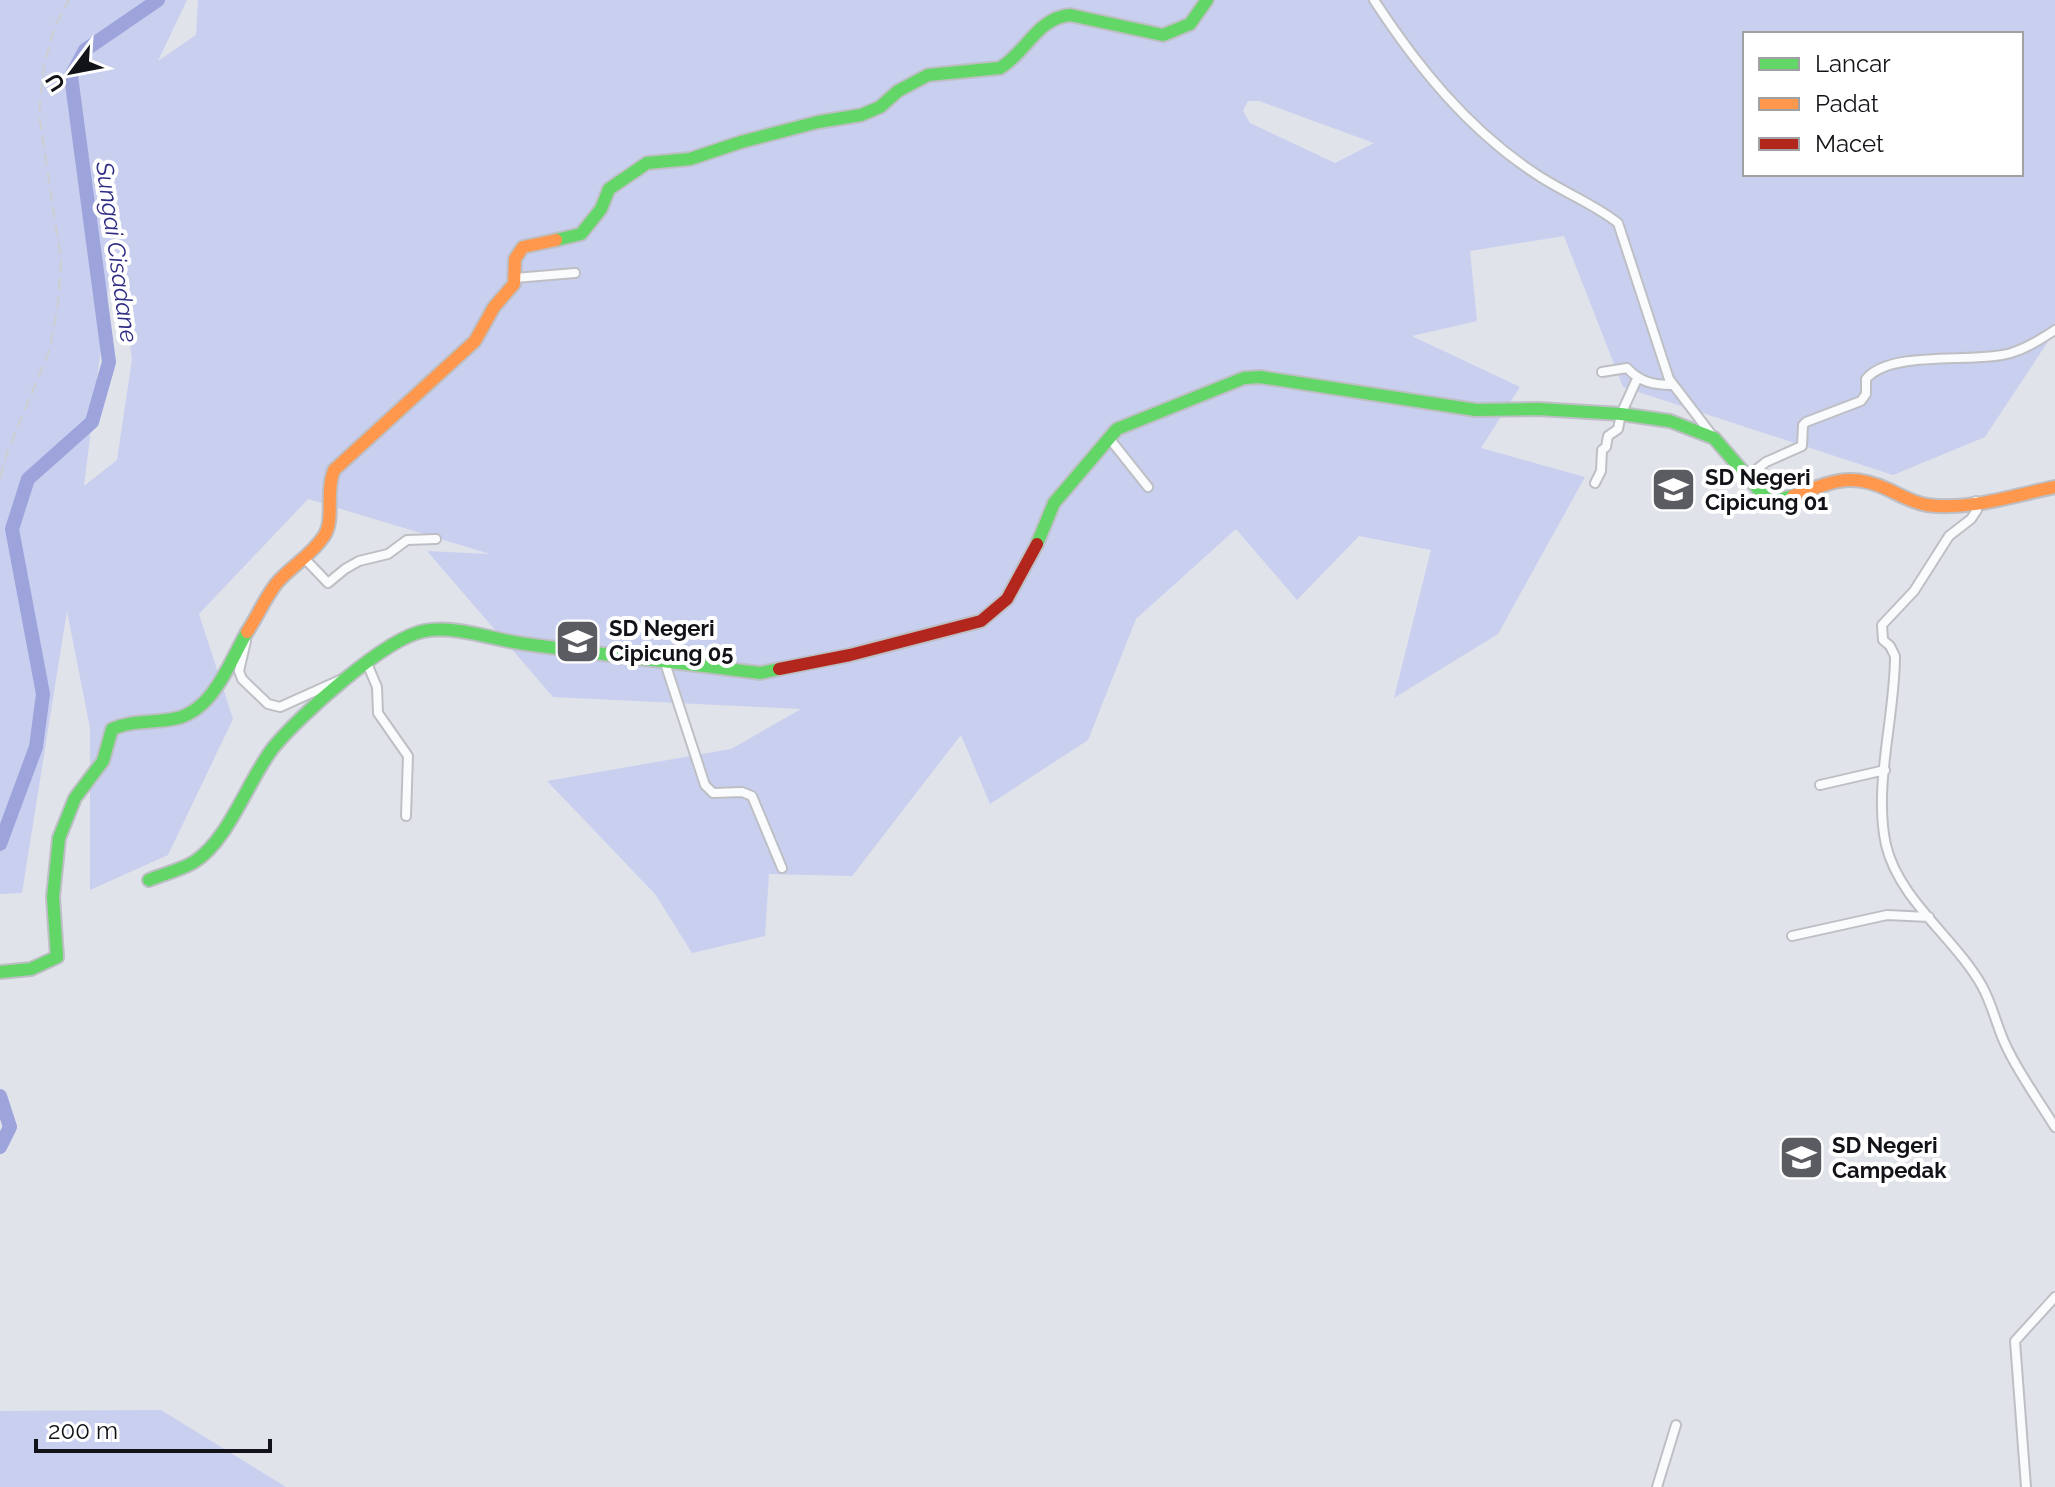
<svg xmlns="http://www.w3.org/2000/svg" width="2055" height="1487" font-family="Raleway,sans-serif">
<rect width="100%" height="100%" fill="#e1e3eb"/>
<path fill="#c9cfef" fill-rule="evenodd" d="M0 0H187L158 61 196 35 198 0H2055V331L1985 437 1893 475 1623 387 1564 236 1470 251 1477 321 1412 336 1520 387 1481 448 1585 477 1498 634 1394 698 1431 550 1359 536 1297 600 1236 529 1136 619 1088 740 990 804 961 735 852 876 769 874 765 936 692 953 655 894 547 781 731 749 801 709 553 697 427 551 490 554 308 499 199 614 233 719 168 855 90 890V728L67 611 22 893 0 894ZM1745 34H2021V174H1745ZM1248 101H1259L1374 143 1335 163 1250 123 1243 111ZM114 242 132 359 117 460 84 486Z
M161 1410 286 1487H0V1411Z"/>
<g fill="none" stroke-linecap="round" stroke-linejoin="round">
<path stroke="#9da4dc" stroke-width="14" d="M0 844 36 747 43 694 12 529 28 479 92 422 109 362 71 76 85 50 158 0
M0 1096 10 1127 0 1147"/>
<defs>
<path id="street" d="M1374 0C1417 66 1467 128 1533 172 1560 191 1593 203 1618 223L1669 379 1711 434
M515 278 575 273
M1602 372 1627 368C1640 382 1653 385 1672 385
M1109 438 1148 487
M1747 477 1766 462 1802 446 1803 425 1806 422 1861 401 1866 394V379C1891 349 1974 364 2011 353 2027 348 2041 339 2055 330
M1595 483 1601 471 1602 450 1606 447 1608 436 1618 429 1621 414 1637 379
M1976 501 1977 510 1971 519 1949 536 1914 591 1882 625 1883 640 1890 646 1895 656C1895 717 1873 787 1886 845 1899 900 1955 938 1982 986 1993 1006 1997 1028 2007 1048 2020 1075 2039 1101 2055 1127
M305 559 328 583 345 569 359 561 388 554 407 540 436 539
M246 641 239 671 242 679 268 704 280 707 340 680
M366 661 377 687 378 713 408 756 406 816
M665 663 705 785 713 793 742 792 752 796 782 868
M1820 785 1885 770
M1792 936 1887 915 1929 917
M1657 1487 1676 1425
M2026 1487 2015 1341 2055 1297"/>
<path id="fast" d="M556 240 581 234 601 209 609 189 647 163 690 159 741 142 818 122 861 115 880 107 898 91 928 75 1000 68C1026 53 1037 18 1070 15L1163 35 1190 24 1207 0
M1037 544 1054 503 1117 429 1244 378 1260 377 1476 410 1538 409 1621 414 1670 421 1714 438 1766 498 1774 501 1793 496
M149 880C163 874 181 870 194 862 229 840 248 780 273 748 298 717 385 638 424 631 457 625 493 640 526 644 604 655 682 663 760 673L779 669
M0 972 31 969 57 957 53 897 59 838 75 798 103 761 112 729C133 720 151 723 173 719 213 712 229 663 247 632"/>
<path id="slow" d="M1793 496C1829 483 1849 471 1887 489 1900 495 1913 503 1927 505 1969 511 2015 495 2055 487
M247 632C257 617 265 598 276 584 290 567 311 556 324 536 335 520 325 492 334 470L475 341 494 307 514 284 515 259 523 247 556 240"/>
<path id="jam" d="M779 669 850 655 981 621 1007 599 1037 544"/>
</defs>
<use href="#street" stroke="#bdbfc4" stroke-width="12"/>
<use href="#fast" stroke="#bdbfc4" stroke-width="16"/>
<use href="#slow" stroke="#bdbfc4" stroke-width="16"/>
<use href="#jam" stroke="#bdbfc4" stroke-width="16"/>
<use href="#street" stroke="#fafbfc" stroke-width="8"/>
<use href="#fast" stroke="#63d668" stroke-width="12"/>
<use href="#slow" stroke="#ff974d" stroke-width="12"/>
<use href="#jam" stroke="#b3261e" stroke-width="12"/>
<path stroke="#cdced0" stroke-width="2" stroke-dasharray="12 6" stroke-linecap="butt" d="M0 478 7 453 50 349 58 303 61 260 39 115 44 65 55 26 69 0"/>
</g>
<defs>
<symbol id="school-square" viewBox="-11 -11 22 22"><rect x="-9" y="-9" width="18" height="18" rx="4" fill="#5a5c62" stroke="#fff"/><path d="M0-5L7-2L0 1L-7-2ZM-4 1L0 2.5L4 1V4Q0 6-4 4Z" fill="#fff"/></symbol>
</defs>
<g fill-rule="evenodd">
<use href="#school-square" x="1648" y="464" width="51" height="51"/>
<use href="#school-square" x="552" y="616" width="51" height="51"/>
<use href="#school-square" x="1776" y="1132" width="51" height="51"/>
</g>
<g text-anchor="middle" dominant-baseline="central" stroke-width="8" stroke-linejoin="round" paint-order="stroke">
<g font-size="22" font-weight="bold" fill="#121318" stroke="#fff" text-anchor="start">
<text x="1705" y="477">SD Negeri<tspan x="1705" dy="25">Cipicung 01</tspan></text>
<text x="609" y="628">SD Negeri<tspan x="609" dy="25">Cipicung 05</tspan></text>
<text x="1832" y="1145">SD Negeri<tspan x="1832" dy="25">Campedak</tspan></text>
</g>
<g font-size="24" font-style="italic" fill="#2d2b83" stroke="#fff">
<text transform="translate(117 252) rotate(82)">Sungai Cisadane</text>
</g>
</g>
<rect x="1743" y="32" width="280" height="144" fill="#ffffff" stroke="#a0a1a3" stroke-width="2"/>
<rect x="1759" y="58" width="40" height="12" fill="#63d668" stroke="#a0a1a3" stroke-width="2"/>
<text x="1815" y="72" font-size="24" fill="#121318">Lancar</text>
<rect x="1759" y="98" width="40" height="12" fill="#ff974d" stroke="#a0a1a3" stroke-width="2"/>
<text x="1815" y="112" font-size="24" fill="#121318">Padat</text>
<rect x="1759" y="138" width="40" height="12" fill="#b3261e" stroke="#a0a1a3" stroke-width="2"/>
<text x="1815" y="152" font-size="24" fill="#121318">Macet</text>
<g transform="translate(72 72) rotate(238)" stroke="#ffffff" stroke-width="6" paint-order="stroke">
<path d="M0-6L14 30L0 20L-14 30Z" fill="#121318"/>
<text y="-12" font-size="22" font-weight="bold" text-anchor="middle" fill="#121318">U</text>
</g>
<path d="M36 1439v12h234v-12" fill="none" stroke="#121318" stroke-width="4"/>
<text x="48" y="1439" font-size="24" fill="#121318" stroke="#ffffff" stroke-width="6" paint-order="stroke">200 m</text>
</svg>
